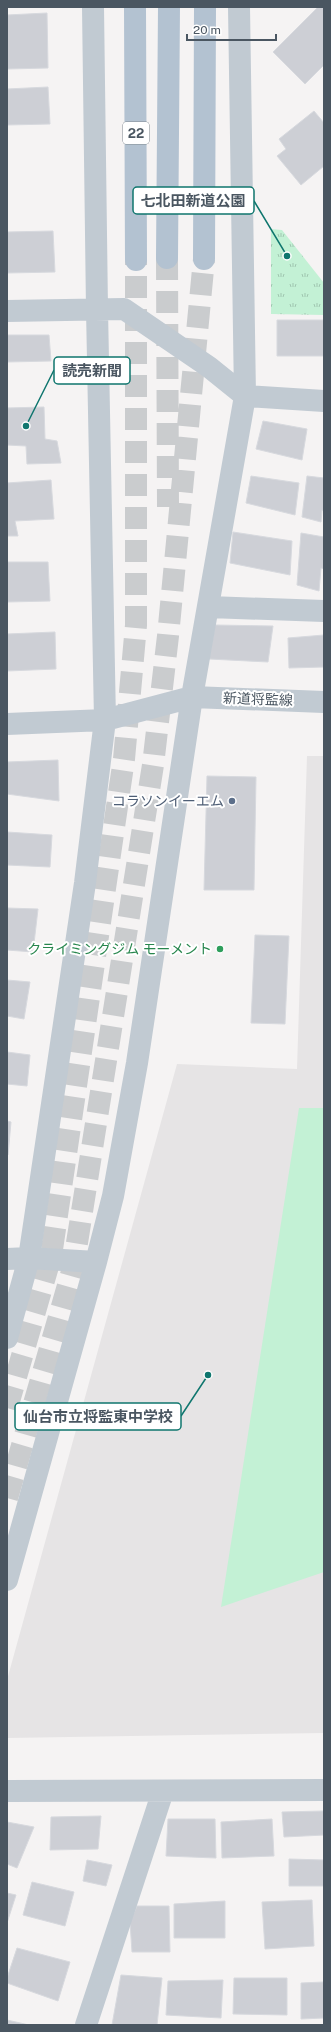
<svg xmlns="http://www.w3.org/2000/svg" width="331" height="2032" font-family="'Public Sans','Noto Sans JP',sans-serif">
<defs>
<pattern id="grass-tufts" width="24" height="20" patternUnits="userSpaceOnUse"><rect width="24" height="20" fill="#c3f1d5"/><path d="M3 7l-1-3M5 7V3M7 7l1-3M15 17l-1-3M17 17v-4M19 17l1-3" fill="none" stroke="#a0c6b0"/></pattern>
</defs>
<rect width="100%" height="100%" fill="#f5f3f3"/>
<path fill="#e6e4e5" d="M307 756H324V1733L7 1738V1680L177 1064 297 1069Z"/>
<path fill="url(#grass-tufts)" d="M271 229 282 230 324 283V315L271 314Z"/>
<path fill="#c3f1d5" d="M299 1108H324V1572L221 1607Z"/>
<path fill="#cdcfd5" stroke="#d7d9de" d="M318 7H324V65L305 84 273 52Z
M47 13 48 68 7 69V15Z
M48 87 50 124 7 125V89Z
M314 111 324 123V166L301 185 277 156 286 149 279 139Z
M53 231 55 272 7 273V232Z
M277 320H324V356H277Z
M7 335H49L51 361 7 362Z
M44 407 45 439 57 441 61 463 27 464 26 446 7 445V408Z
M263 421 307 429 302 460 256 449Z
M251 476 299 483 295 515 246 503Z
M307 476 324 478V511L322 510 321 522 302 517Z
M51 480 54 519 15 521 18 536H7V483Z
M233 532 292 541 290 575 230 563Z
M301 533 324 537V569L321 568 319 591 297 585Z
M7 562H48L50 601 7 602Z
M215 625 273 626 268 662 209 659Z
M55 632 56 669 7 671V634Z
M324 635V667L289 668 288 638Z
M58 760 59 801 7 794V762Z
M207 776 256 777 254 890H204Z
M7 832 52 835 50 867 7 865Z
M7 908 38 909 33 952 7 950Z
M255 935 289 936 285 1024 251 1023Z
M7 980 30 982 24 1019 7 1016Z
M7 1052 30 1055 27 1086 7 1084Z
M7 1121 11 1122 8 1155H7Z
M324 1811V1835L284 1837 282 1812Z
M101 1816 98 1849 50 1850 51 1817Z
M168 1819H215L216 1858 166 1856Z
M272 1819 274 1856 222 1858 221 1822Z
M7 1822 34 1827 17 1868 7 1864Z
M289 1859 324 1860V1886H289Z
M87 1860 112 1865 106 1886 83 1881Z
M32 1882 74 1892 65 1926 23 1915Z
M7 1893 16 1895 7 1923Z
M312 1900 314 1946 265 1949 262 1902Z
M225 1901V1938H174V1904Z
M137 1906H169L170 1952H132L130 1922Z
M17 1948 70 1962 58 2001 7 1983V1978Z
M121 1975 162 1978 157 2025H112Z
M234 1978H287V2015L233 2014Z
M223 1980 221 2018 166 2015 168 1981Z
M324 1982V2018L301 2019V1983Z
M7 2020 29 2025H7Z"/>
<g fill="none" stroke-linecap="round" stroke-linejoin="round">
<path stroke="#caccce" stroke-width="22" stroke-dasharray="22 11" stroke-linecap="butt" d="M167 258 168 507
M7 1408 51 1256 124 759 136 625V260
M7 1498 73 1268 153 765 168 636 204 259"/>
<path stroke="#c1cad2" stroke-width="22" d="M7 311 124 309 209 367 245 396 324 401
M209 607 324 611
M7 724 105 720 192 697 324 702
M7 1259 29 1258 96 1262
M7 1338 29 1258 85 883 105 720 97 309 93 7
M7 1580 96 1262 113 1196 137 1063 192 697 245 396 239 7
M7 1791 324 1790
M86 2025 163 1791"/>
<path stroke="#b3c2d1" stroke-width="22" d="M135 7 136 260
M167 258 169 7
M204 259 205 7"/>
</g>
<circle fill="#5c6f8a" stroke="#fff" stroke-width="1.5" cx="232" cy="801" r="4"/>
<circle fill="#2e9e5b" stroke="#fff" stroke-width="1.5" cx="220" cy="949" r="4"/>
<g text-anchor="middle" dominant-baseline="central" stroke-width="4" stroke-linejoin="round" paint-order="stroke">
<rect fill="#fff" stroke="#808990" stroke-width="1" x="123" y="122" width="26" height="22" rx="3"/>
<g font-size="13" font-weight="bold" fill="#4a5661">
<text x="136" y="133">22</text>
</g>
<g font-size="14" fill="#4a5661" stroke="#fff">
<text transform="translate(258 699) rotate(2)">新道将監線</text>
</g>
<g font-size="14" fill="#4e5e75" stroke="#fff" text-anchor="end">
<text x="224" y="801">コラソンイーエム</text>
</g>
<g font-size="14" fill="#27864d" stroke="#fff" text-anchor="end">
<text x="212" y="949">クライミングジム モーメント</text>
</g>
</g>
<path fill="none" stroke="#0f766e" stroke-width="1.5" d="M287 256L254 201M26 426L54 370M208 1375L181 1416"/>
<g fill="#0f766e" stroke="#fff" stroke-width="1.5">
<circle cx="287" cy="256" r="4"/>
<circle cx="26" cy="426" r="4"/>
<circle cx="208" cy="1375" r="4"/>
</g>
<g fill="#fff" stroke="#0f766e" stroke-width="1.5">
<rect x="133" y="187" width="121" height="27" rx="4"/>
<rect x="54" y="357" width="76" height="27" rx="4"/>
<rect x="15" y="1403" width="166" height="27" rx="4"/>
</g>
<g font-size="15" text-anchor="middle" font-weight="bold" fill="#4a5661">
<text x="193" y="206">七北田新道公園</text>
<text x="92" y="376">読売新聞</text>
<text x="98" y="1422">仙台市立将監東中学校</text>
</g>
<rect width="331" height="2032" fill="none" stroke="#4a5661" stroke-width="16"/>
<path d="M187 34v6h89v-6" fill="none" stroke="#4a5661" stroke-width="2"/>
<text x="193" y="34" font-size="12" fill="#4a5661" stroke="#ffffff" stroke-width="3" paint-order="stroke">20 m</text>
</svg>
